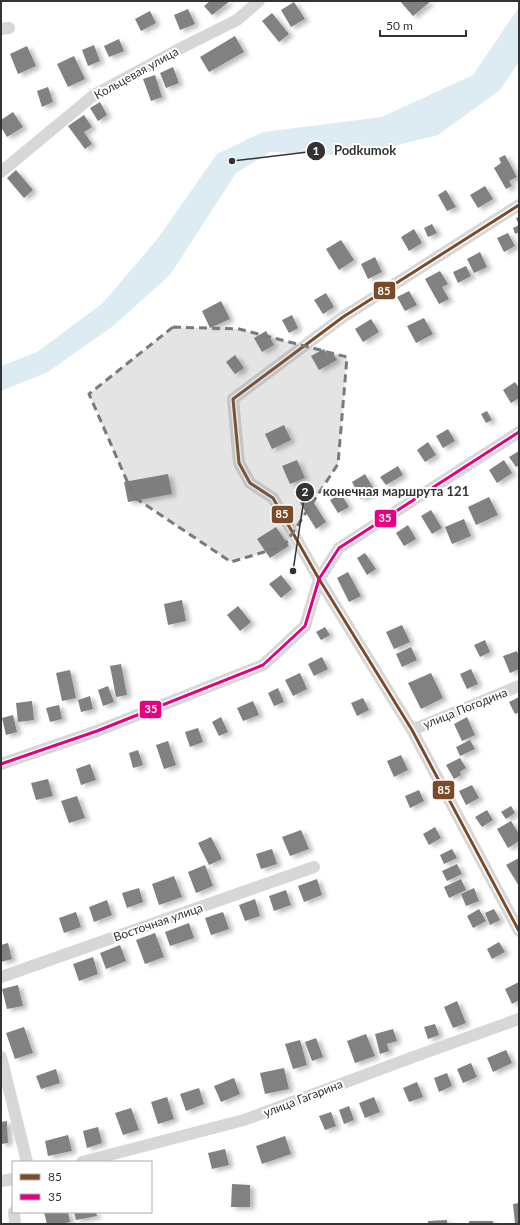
<svg xmlns="http://www.w3.org/2000/svg" width="520" height="1225" font-family="Lato,sans-serif">
<defs>
<filter id="shadow"><feDropShadow dx="4.5" dy="2.5" stdDeviation="2" flood-color="#0004"/></filter>
</defs>
<rect width="100%" height="100%" fill="#fff"/>
<path fill="#ddebf3" d="M519 7V62L500 90 438 135 354 156 270 152 236 173 170 275 113 326 48 372 1 391V366L37 352 103 303 158 238 217 154 263 132 382 117 473 75Z"/>
<path fill="#818181" filter="url(#shadow)" d="M210 1H230L212 15 204 6Z
M400 1H431L413 16Z
M294 2 305 19 291 27 281 10Z
M188 9 195 24 180 30 174 15Z
M150 11 156 23 141 31 135 19Z
M272 13 289 34 279 42 262 21Z
M235 36 244 52 209 72 200 57Z
M119 39 124 51 109 57 104 46Z
M94 45 100 61 88 66 82 50Z
M27 46 36 66 18 74 10 54Z
M74 56 85 79 68 87 57 64Z
M173 67 179 83 166 88 160 73Z
M155 75 162 97 151 101 143 79Z
M48 87 53 102 42 107 37 91Z
M100 102 107 115 98 121 90 108Z
M13 112 23 127 7 137 1 127V120Z
M84 115 92 127 84 132 92 144 85 149 68 126Z
M505 155 517 177 509 181 512 186 506 189 494 168 501 163 499 158Z
M16 170 33 190 24 198 7 178Z
M485 186 493 199 478 208 470 195Z
M446 190 456 207 447 211 438 195Z
M519 217V232L515 234 513 228 519 225 516 218Z
M432 224 437 233 428 237 424 228Z
M414 229 422 243 409 251 401 237Z
M508 233 515 246 504 252 497 238Z
M341 240 354 260 339 270 326 249Z
M480 252 487 267 474 273 467 259Z
M375 257 382 272 368 279 361 264Z
M466 266 471 276 458 283 453 272Z
M440 271 448 284 442 287 449 299 439 304 425 279Z
M409 291 417 305 405 311 397 297Z
M326 293 334 307 323 314 314 300Z
M221 301 230 319 210 328 202 311Z
M292 315 298 328 289 333 282 320Z
M424 318 433 334 416 343 407 326Z
M371 319 379 332 363 342 355 329Z
M266 331 274 345 262 352 254 338Z
M324 349 327 354 332 352 337 360 319 370 311 356Z
M235 355 244 368 235 374 226 362Z
M515 382 519 388V398L511 403 503 390Z
M487 411 492 420 486 423 481 414Z
M284 425 291 440 272 449 265 434Z
M448 429 455 441 443 448 436 436Z
M428 442 436 455 425 462 417 450Z
M519 451V465L516 467 509 457Z
M297 460 305 478 290 484 282 466Z
M504 460 512 473 497 483 489 470Z
M398 466 403 475 386 485 380 477Z
M168 474 172 494 128 502 124 482Z
M365 474 375 491 361 499 352 482Z
M341 494 349 507 338 513 330 500Z
M310 497 326 522 316 529 300 503Z
M489 497 498 515 476 525 468 507Z
M431 510 442 528 432 534 421 516Z
M464 519 471 536 452 544 445 527Z
M408 525 416 539 404 546 396 533Z
M276 527 289 546 270 558 257 539Z
M365 553 376 569 367 575 357 558Z
M348 572 361 596 349 602 337 578Z
M281 575 292 589 281 598 269 584Z
M182 600 186 621 168 625 164 604Z
M238 606 251 622 240 631 227 615Z
M402 625 410 642 394 649 386 632Z
M325 627 330 635 321 640 316 632Z
M485 640 490 652 480 657 474 645Z
M411 647 417 660 402 667 396 654Z
M517 651 519 657V669L510 673 503 656Z
M322 657 328 669 314 676 308 664Z
M121 664 127 695 116 697 110 666Z
M471 669 478 684 467 689 460 674Z
M70 670 76 698 62 701 56 673Z
M300 673 307 689 293 696 285 680Z
M431 673 443 698 421 709 408 683Z
M108 686 114 702 103 706 98 690Z
M278 688 284 702 274 706 268 693Z
M90 696 93 709 81 712 78 700Z
M519 697V712L515 714 509 702Z
M363 698 369 710 357 716 351 703Z
M32 701 34 720 18 722 16 703Z
M253 701 259 715 243 721 237 708Z
M59 705 62 719 50 722 46 708Z
M13 715 17 732 6 735 2 718Z
M221 717 228 732 219 736 212 722Z
M467 717 475 735 462 741 454 724Z
M198 728 203 742 190 747 185 732Z
M470 740 475 749 460 756 456 747Z
M168 741 176 765 164 769 156 745Z
M138 750 143 765 133 768 129 753Z
M401 755 408 770 394 777 387 761Z
M460 758 466 768 460 772 461 775 454 779 446 765Z
M90 764 96 780 81 785 76 769Z
M48 779 53 796 36 800 31 783Z
M472 785 479 798 466 805 459 791Z
M419 790 424 801 410 808 405 796Z
M77 796 85 818 69 823 61 801Z
M511 806 515 813 506 819 501 812Z
M487 810 493 820 482 827 475 817Z
M511 821 519 834V841L508 848 497 829Z
M435 827 441 838 429 845 423 834Z
M301 830 309 849 290 856 282 837Z
M211 837 222 859 209 865 198 843Z
M272 849 277 864 261 869 256 854Z
M452 849 457 858 444 864 440 855Z
M519 858V886L506 865Z
M457 864 462 874 447 881 442 871Z
M205 865 213 886 196 893 188 872Z
M174 876 182 897 159 905 152 884Z
M317 879 322 895 304 902 298 886Z
M461 879 466 890 449 898 444 887Z
M139 888 143 902 127 908 122 893Z
M474 888 479 901 466 906 461 894Z
M286 890 291 905 274 911 269 896Z
M255 899 260 916 245 921 239 905Z
M107 900 112 915 94 922 89 907Z
M479 909 486 921 473 928 467 916Z
M494 909 500 920 490 925 485 913Z
M76 912 81 927 64 933 59 918Z
M223 912 229 929 211 935 205 918Z
M189 923 194 938 170 946 165 932Z
M155 933 164 957 145 964 136 940Z
M499 942 505 952 492 959 487 949Z
M8 943 12 959 1 962V945Z
M120 945 126 961 106 969 100 953Z
M93 957 98 974 79 981 73 964Z
M519 982V1000L512 1004 505 989Z
M18 985 23 1006 7 1009 2 989Z
M457 1001 466 1023 453 1028 444 1007Z
M435 1024 439 1035 428 1039 424 1027Z
M24 1027 33 1053 15 1059 6 1033Z
M393 1029 397 1041 387 1044 389 1051 380 1054 375 1034Z
M366 1034 375 1056 355 1063 347 1041Z
M316 1038 323 1057 312 1061 305 1042Z
M300 1040 307 1065 293 1069 285 1044Z
M506 1050 512 1063 493 1072 487 1058Z
M471 1063 477 1077 463 1083 457 1069Z
M284 1068 289 1089 265 1094 260 1073Z
M56 1069 60 1083 41 1089 36 1076Z
M447 1073 452 1086 439 1092 434 1078Z
M234 1078 240 1094 221 1102 214 1086Z
M417 1082 423 1097 409 1102 403 1088Z
M199 1088 204 1104 186 1111 180 1094Z
M167 1097 174 1119 158 1124 151 1102Z
M374 1097 380 1112 365 1118 359 1103Z
M349 1106 354 1120 344 1124 339 1110Z
M131 1108 139 1130 123 1135 115 1113Z
M331 1112 336 1126 325 1130 319 1116Z
M7 1121 8 1143 1 1144V1122Z
M98 1127 102 1143 87 1148 83 1131Z
M68 1135 72 1151 48 1156 45 1141Z
M285 1136 291 1154 262 1164 256 1146Z
M225 1149 229 1165 212 1169 208 1153Z
M232 1184 250 1185V1207H231Z
M519 1203V1224H515L513 1204Z
M44 1212H68L70 1222 60 1224H47Z
M74 1212H96L97 1216 76 1220Z
M447 1220V1224H428V1221Z
M469 1221H493V1224H469Z"/>
<g fill="none" stroke-linecap="round" stroke-linejoin="round">
<path stroke="#d7d7d7" stroke-width="12" d="M1 29 9 28
M1 172 94 95 183 47 237 20 259 1
M519 205 343 317 233 399 239 463 250 483 273 498 319 579 412 730 519 931
M412 730 519 686
M1 764 97 731 263 665 305 626 319 579 339 548 519 432
M1 977 314 867
M1 1057 27 1162
M82 1162 244 1120 416 1056 519 1019
M1 1181 13 1179
M14 1212 15 1224"/>
<defs>
<path id="bus-1" d="M519 205 343 317 233 399 239 463 250 483 273 498 319 579 412 730 519 931"/>
<path id="bus-2" d="M1 764 97 731 263 665 305 626 319 579 339 548 519 432"/>
</defs>
<use href="#bus-1" stroke="#fff" stroke-width="6"/>
<use href="#bus-2" stroke="#fff" stroke-width="6"/>
<use href="#bus-1" stroke="#7a4b2a" stroke-width="3"/>
<use href="#bus-2" stroke="#e5007d" stroke-width="3"/>
</g>
<path fill="#7a7a7a" fill-opacity="0.2" stroke="#7a7a7a" stroke-width="3" stroke-dasharray="8 5" stroke-linejoin="round" d="M173 327 239 329 347 357 338 464 284 546 231 562 134 497 89 394Z"/>
<g text-anchor="middle" dominant-baseline="central" stroke-width="4" stroke-linejoin="round" paint-order="stroke">
<g font-size="12" fill="#333" stroke="#fff">
<text transform="translate(136 73) rotate(-29)">Кольцевая улица</text>
<text transform="translate(465 708) rotate(-22)">улица Погодина</text>
<text transform="translate(158 922) rotate(-19)">Восточная улица</text>
<text transform="translate(303 1098) rotate(-21)">улица Гагарина</text>
</g>
</g>
<path fill="none" stroke="#333" stroke-width="1.5" d="M232 161L316 151M293 571L305 492"/>
<g fill="#333" stroke="#fff" stroke-width="1.5">
<circle cx="232" cy="161" r="4"/>
<circle cx="293" cy="571" r="4"/>
<circle cx="316" cy="151" r="10"/>
<circle cx="305" cy="492" r="10"/>
</g>
<g font-size="12" text-anchor="middle" font-weight="bold" fill="#fff">
<text x="316" y="155">1</text>
<text x="305" y="496">2</text>
</g>
<g font-size="13" text-anchor="middle" font-weight="bold" fill="#333" stroke="#fff" stroke-width="4" stroke-linejoin="round" paint-order="stroke">
<text x="365" y="155">Podkumok</text>
<text x="396" y="496">конечная маршрута 121</text>
</g>
<g stroke="#fff" stroke-width="1.5">
<rect x="373" y="281" width="23" height="19" rx="4" fill="#7a4b2a"/>
<rect x="271" y="505" width="23" height="19" rx="4" fill="#7a4b2a"/>
<rect x="374" y="509" width="23" height="19" rx="4" fill="#e5007d"/>
<rect x="139" y="700" width="23" height="19" rx="4" fill="#e5007d"/>
<rect x="432" y="780" width="23" height="20" rx="4" fill="#7a4b2a"/>
</g>
<g font-size="11" text-anchor="middle" font-weight="bold" fill="#fff">
<text x="384" y="295">85</text>
<text x="282" y="518">85</text>
<text x="385" y="522">35</text>
<text x="151" y="713">35</text>
<text x="444" y="794">85</text>
</g>
<rect width="520" height="1225" fill="none" stroke="#333333" stroke-width="4"/>
<rect x="12" y="1161" width="140" height="52" fill="#ffffff" stroke="#adadad"/>
<rect x="20" y="1174" width="20" height="6" fill="#7a4b2a" stroke="#adadad"/>
<text x="48" y="1181" font-size="12" fill="#333333">85</text>
<rect x="20" y="1194" width="20" height="6" fill="#e5007d" stroke="#adadad"/>
<text x="48" y="1201" font-size="12" fill="#333333">35</text>
<path d="M380 30v6h86v-6" fill="none" stroke="#333333" stroke-width="2"/>
<text x="386" y="30" font-size="12" fill="#333333" stroke="#ffffff" stroke-width="3" paint-order="stroke">50 m</text>
</svg>
